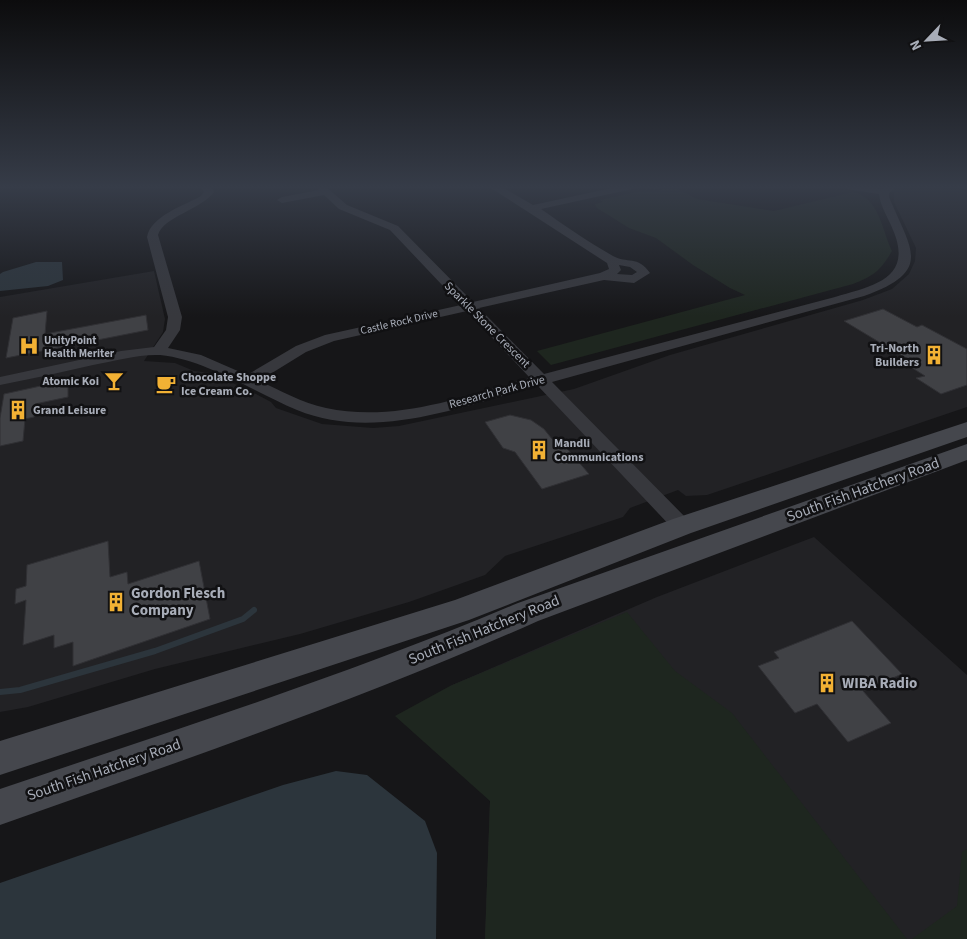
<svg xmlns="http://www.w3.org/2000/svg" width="967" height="939" font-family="'Source Sans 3',sans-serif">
<rect width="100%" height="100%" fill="#161618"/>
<path fill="#222225" d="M859 186H950L967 192V407L707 495 686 496 678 490 630 508 623 517 505 556 485 575 409 602 300 634 155 669 28 707 0 712V297L154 271 165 319 163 332 144 361 175 363 194 371 211 373 250 391 271 402 276 408 322 424 373 428 399 426 574 389 670 355 863 300 892 289 909 274 915 261 916 248 894 202V192Z
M814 537 967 675V939H485L490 801 450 686 657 597Z"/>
<path fill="#1e261f" d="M672 186 697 199 774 211 853 192C879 197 882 230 892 251 881 270 874 276 853 284L551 365 537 351 745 295 730 288 693 265 656 238 629 228 597 208 595 204 603 202 600 200 636 192 658 191Z
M627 612 675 671 732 713 907 939H485L490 801 395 716 450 686Z
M967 849V939H912L957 906 962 852Z"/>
<path fill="#2c353c" d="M36 262H62L63 280 48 286 0 291V274L3 272Z
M336 771 367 775 425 821 437 853 436 939H0V883L283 785Z"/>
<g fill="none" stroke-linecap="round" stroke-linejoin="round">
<path stroke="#2c353c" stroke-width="6" d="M0 692 20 690 155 651 243 619 254 610"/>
</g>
<path fill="#404145" stroke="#303034" d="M883 309 917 327 922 325 967 349V385L941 394 916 378 925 376 903 362 909 360 844 321Z
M47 311 45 334 146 315 148 330 6 358 13 318Z
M68 380V397L35 404 34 417 25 419 23 441 0 446V418L4 394Z
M510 415 531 420 544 429 552 439 558 438 589 474 542 489 515 452 503 448 485 422Z
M108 541 110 577 127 572 128 584 199 561 210 619 73 666V642L54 648V635L23 645 26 600 15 604 16 589 26 586 27 565Z
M852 621 902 674 863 691 891 723 848 742 817 704 795 713 758 666 779 658 774 652Z"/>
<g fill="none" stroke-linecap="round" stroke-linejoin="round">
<path fill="#37383d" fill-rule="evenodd" d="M201 186H211L214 192C202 209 163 217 158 235L182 317 180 330 168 348 201 355 247 375 296 346 325 335 461 305 390 230 339 209 324 195 282 203 277 200 282 197 319 190 315 186H325L347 205 398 226 473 302 600 273 609 269 607 263 488 186H500L533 205 621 186H663L658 189 637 188 541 209C564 225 588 242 613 256 627 264 638 255 650 273L634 283 604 280 479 308 544 374 835 297C872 286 914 279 893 230 889 219 880 206 879 194L847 189 842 186H864L882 189 886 186H897L889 193V197C911 250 934 271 864 296L552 382 689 521 692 526 689 531 682 533 675 531 538 386C461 406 375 442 297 410 254 392 207 360 160 355 139 354 114 361 93 365 62 372 31 379 0 385V377L121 351 154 347 166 330 168 317 147 237C151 216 183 206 201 196L204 192ZM619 265 630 267 637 272 632 275 617 274 621 270ZM467 311 530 378C464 396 395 423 326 408 302 403 280 390 259 381L306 352 334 341Z"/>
<path fill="#37383d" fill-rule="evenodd" d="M958 186H967V190Z"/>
<path fill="#45474d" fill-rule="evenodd" d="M967 422V437L691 533 469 620 0 775V741L455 600 673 519Z
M967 444V460L538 621C363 699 181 761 0 825V789C174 730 348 675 518 603Z"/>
</g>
<linearGradient id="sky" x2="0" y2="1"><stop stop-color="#0c0c0d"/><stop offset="0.59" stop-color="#363c48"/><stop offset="1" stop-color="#363c48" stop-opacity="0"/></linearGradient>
<rect width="967" height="317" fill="url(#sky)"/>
<defs>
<symbol id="hospital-bare" viewBox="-9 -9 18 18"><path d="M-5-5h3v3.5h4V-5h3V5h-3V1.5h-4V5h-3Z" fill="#f2b134" stroke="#111113" stroke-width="2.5" paint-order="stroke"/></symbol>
<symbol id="building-bare" viewBox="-9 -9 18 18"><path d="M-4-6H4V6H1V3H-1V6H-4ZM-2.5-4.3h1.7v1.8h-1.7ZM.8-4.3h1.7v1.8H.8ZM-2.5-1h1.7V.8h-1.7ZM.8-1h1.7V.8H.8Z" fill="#f2b134" stroke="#111113" stroke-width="2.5" paint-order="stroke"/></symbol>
<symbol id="bar-bare" viewBox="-9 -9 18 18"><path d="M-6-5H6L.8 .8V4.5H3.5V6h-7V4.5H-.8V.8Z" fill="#f2b134" stroke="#111113" stroke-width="2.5" paint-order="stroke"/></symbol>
<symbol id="cafe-bare" viewBox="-9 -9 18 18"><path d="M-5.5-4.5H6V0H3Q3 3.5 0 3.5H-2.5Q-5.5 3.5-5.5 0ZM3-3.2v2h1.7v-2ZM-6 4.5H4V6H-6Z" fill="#f2b134" stroke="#111113" stroke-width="2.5" paint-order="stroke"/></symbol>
</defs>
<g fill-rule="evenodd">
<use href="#hospital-bare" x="15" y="332" width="28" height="28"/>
<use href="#building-bare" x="920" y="341" width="28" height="28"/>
<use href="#bar-bare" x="100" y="367" width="28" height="28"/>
<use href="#cafe-bare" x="152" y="370" width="28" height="28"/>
<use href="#building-bare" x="4" y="396" width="28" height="28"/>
<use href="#building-bare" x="525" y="436" width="28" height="28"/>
<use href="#building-bare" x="102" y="588" width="28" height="28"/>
<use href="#building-bare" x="813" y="669" width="28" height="28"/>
</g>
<g text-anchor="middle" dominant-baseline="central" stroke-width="5" stroke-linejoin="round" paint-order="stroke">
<g font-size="11" fill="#a8adb8" stroke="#111113">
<text transform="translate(399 322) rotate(-13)">Castle Rock Drive</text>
</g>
<g font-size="11" font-weight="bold" fill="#a8adb8" stroke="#111113" text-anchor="start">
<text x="44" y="340">UnityPoint<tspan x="44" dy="13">Health Meriter</tspan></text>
</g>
<g font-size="12" fill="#a8adb8" stroke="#111113">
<text transform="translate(487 325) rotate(45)">Sparkle Stone Crescent</text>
<text transform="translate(497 392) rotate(-15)">Research Park Drive</text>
</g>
<g font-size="12" font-weight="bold" fill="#a8adb8" stroke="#111113" text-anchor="start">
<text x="919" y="348" text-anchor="end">Tri-North<tspan x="919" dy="14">Builders</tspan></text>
<text x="181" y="377">Chocolate Shoppe<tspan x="181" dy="14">Ice Cream Co.</tspan></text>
<text x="99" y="381" text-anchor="end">Atomic Koi</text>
<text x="33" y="410">Grand Leisure</text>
<text x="554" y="443">Mandli<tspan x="554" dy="14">Communications</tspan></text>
</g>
<g font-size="15" fill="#a8adb8" stroke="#111113">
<text transform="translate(863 490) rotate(-20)">South Fish Hatchery Road</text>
<text transform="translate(484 630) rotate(-22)">South Fish Hatchery Road</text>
<text transform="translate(104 770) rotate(-19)">South Fish Hatchery Road</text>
</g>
<g font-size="15" font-weight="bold" fill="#a8adb8" stroke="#111113" text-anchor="start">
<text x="131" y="593">Gordon Flesch<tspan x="131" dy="17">Company</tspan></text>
<text x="842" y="683">WIBA Radio</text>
</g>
</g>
<g transform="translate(927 40) rotate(245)" stroke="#111113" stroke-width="4" paint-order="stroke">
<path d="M0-4L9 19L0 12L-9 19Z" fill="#a8adb8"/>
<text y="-8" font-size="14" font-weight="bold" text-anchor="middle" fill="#a8adb8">N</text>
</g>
</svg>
